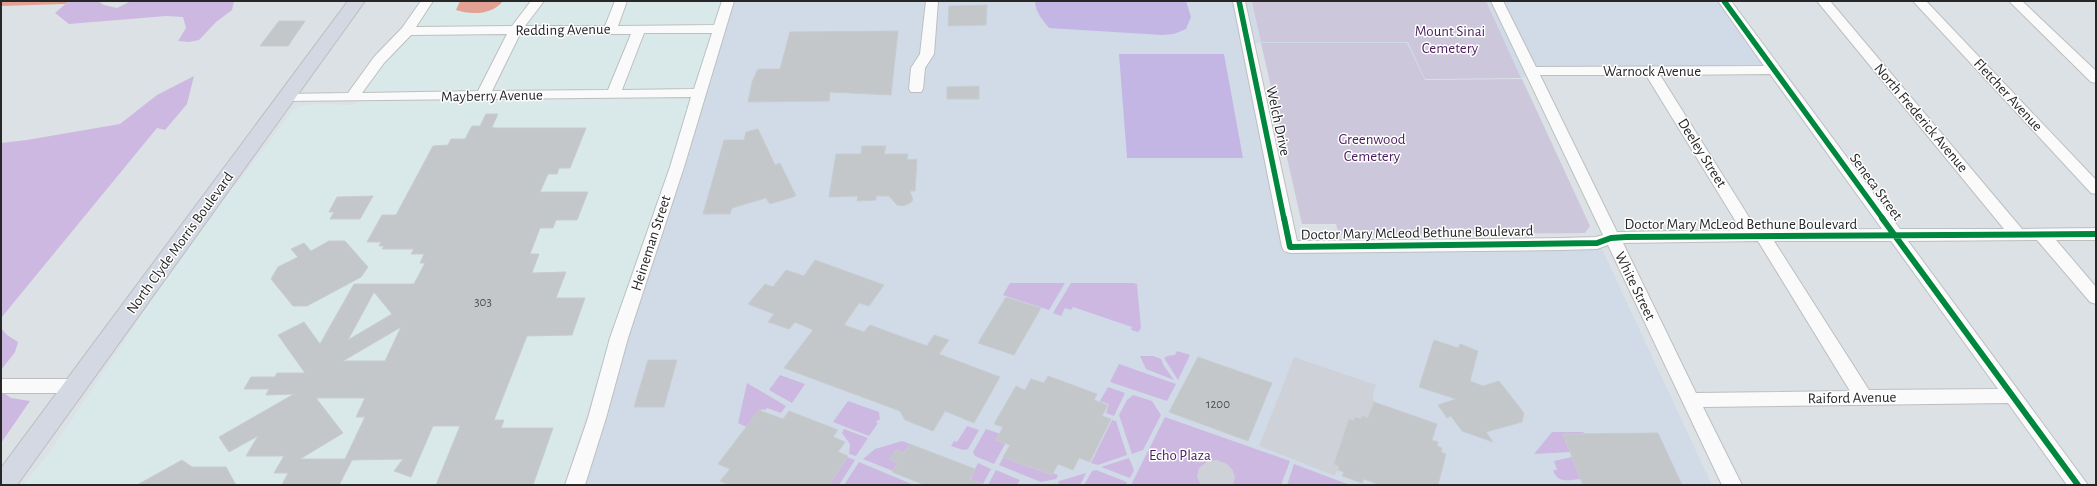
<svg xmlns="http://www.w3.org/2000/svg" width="2097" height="486" font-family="'Alegreya Sans',sans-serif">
<rect width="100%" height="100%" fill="#dce1e6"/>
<path fill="#d1dbe8" d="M734 1H1719L1766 65 1543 67 1522 78 1425 79 1407 43H1241L1283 253 1602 249 1712 485H583Z"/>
<path fill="#d9e9e9" d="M432 1H723L659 200 624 297 564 485H23L52 449 219 199 240 180 293 110 301 106 314 104 355 105 381 63Z"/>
<path fill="#ccb8e1" d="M69 1H98L104 5 117 8 131 1H234L232 10 216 22 199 40 189 42 178 41 186 28 183 17 166 16 69 24 55 13Z
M194 76 187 104 165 130 157 128 1 318V143L27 140 120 124 157 95Z
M1010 283H1065L1049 310 1003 295Z
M1071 283H1133L1137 284 1141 328 1138 332 1131 330 1132 327 1073 307 1071 310 1065 308 1061 316 1053 313Z
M1 328 7 335 18 342 15 352 1 370Z
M1177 351 1190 355 1178 380 1164 358 1167 356 1175 355Z
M1140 356H1153L1161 359 1164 366 1174 380 1146 369Z
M1119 364 1176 384 1167 401 1110 382Z
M780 375 805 384 792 403 769 390Z
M747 383 786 406 781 413 767 408 765 410 762 409 747 427 738 423Z
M1108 387 1125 393 1114 416 1106 413 1109 404 1100 401Z
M1 391 11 398 30 401 1 443Z
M1133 395 1152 401 1161 415 1143 450 1132 454 1119 415 1127 400Z
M848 401 879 412 880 420H878L876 423H878L869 436 833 422Z
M1165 417 1290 461 1281 485H1131Z
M1112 420 1116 421 1127 455 1098 465 1091 463Z
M967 426 979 430 968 449 963 450 951 446 954 441 957 442Z
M844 429 868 438 856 456 849 454 850 444 842 433Z
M986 429 1009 437 994 464 975 456 973 452Z
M1552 432H1583L1585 434H1563L1570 452 1534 454Z
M902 441 910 444 904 453 891 460 898 463 893 471 863 459 875 449Z
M1005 454 1058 475 1056 479 1041 482 999 465Z
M847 457 855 460 839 485H829Z
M1572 457 1581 479C1568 480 1558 484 1553 470H1557L1554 461Z
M1129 458 1134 470 1130 478 1101 467Z
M859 462 914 485H844Z
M978 463 991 469 983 484 970 479Z
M1294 464 1350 485H1287Z
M996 470 1020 480 1017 485H988Z
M1096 470 1127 482 1126 485H1084L1092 471Z
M1086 473 1080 485H1058L1059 481Z"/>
<path fill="#ccc7da" d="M1486 1 1521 78 1425 79 1408 42H1261L1252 2Z
M1261 43H1407L1425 80 1522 79 1590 226 1585 233 1339 235 1336 224H1302Z"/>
<path fill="#c3b6e5" d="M1035 1H1186L1191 17 1186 29 1174 34 1162 35 1049 28C1043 20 1035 12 1035 1Z
M1119 54H1224L1243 158H1127Z"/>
<path fill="#ced2d8" d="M1294 357 1376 385 1373 395 1374 402 1368 418 1362 416 1361 419 1356 417 1354 421 1349 419V437L1335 476 1259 446Z
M1217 460 1227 464 1232 469 1235 477 1233 485H1201L1197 477 1199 468 1208 461Z"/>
<path fill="#e3a193" d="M1 1H69L65 4 1 6Z
M460 1H503C492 15 472 15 456 10Z"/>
<path fill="#c3c7ca" stroke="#c8ccd0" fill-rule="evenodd" d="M987 5 986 25 948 26 949 6Z
M279 21H305L288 46H260Z
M898 31 891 95 830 92 829 101 748 102 752 82 758 69H780L790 32Z
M979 86V99H947V87Z
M486 114H498L492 127 495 128H586L570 168H559L557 174H548L540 192H588L577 220H556L553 228H540L530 254H539L532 273 566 272 556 298H585L572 335 527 336 494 420H504L501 428H553L533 485H436L460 426H433L411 477 394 471 403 459 352 460 339 485H282L288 473H274L284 456H246L258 436 229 452 219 437 294 394 266 395 269 389H244L251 377H275L277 373H305L278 335 304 322 320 344 354 284H414L425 263H420L424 254H411L414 249H382L384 246H379L381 242H367L382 215H396L433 146 448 145 451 139H465L472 126H480ZM374 292 392 314 348 340ZM401 327 385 361H343ZM316 398H365L356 417H365L345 459H300L343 433Z
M758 129 775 165 780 163 796 196 770 204 766 198 732 208 730 214H703L724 140H744L746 132Z
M862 146H886L884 154H908L907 160 917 159 915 191H910L913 200 910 203 903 206 897 205 889 196H876V200L857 201 858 196 829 197 836 154H861Z
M373 196 360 219H330L334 212H329L337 197Z
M329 241H345L368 267 361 277 307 306H293L271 279 278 267 298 257 291 249 304 243 311 251Z
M815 260 884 285 869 306 859 303 844 325 864 332 870 325 927 346 934 335 949 340 939 354 1000 377 974 423 945 411 933 431 905 420 900 411 784 368 813 330 795 322 789 329 768 322 774 314 748 304 765 284 773 287 786 270 804 276Z
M1006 297 1041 308 1014 355 978 343Z
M1434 340 1458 348 1460 344 1478 351 1470 381 1483 386 1499 381 1524 413 1522 422 1486 432 1493 442 1462 431 1451 416 1447 418 1438 405 1456 399 1419 387Z
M1198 357 1272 383 1248 441 1169 412Z
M648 360H677L664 407H634Z
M1048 376 1097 394 1094 400 1108 405 1102 416 1111 419 1090 462 1079 458 1073 470 1058 464 1052 475 1003 457 1010 445 996 440 1003 427 994 424 1016 386 1025 390 1031 379 1044 383Z
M1374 402 1437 424 1432 440 1438 442 1437 446 1442 448 1441 452 1446 454 1438 485H1380L1364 479 1362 483 1342 476 1344 472 1338 470 1339 466 1334 464 1349 419 1354 421 1355 417 1361 419 1362 416 1368 418Z
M759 410 783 419 789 411 838 430 833 437 845 442 838 452 848 456 829 485H730L720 481 730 469 718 464Z
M1658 433 1682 485H1583L1563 434Z
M910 444 975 469 970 479 984 485H925L892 472 898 463 890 460 896 450 904 453Z
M182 460 192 467H226L236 485H137Z"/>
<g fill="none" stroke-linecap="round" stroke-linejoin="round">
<defs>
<path id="minor" d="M421 1H433L416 27 512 26 531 1H544L525 26H605L615 1H627L618 26 714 25 722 1H734L684 167 628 338 606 418 585 485H565L588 418 610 338 670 167 691 97 280 101 278 98 280 95 285 94 348 93 374 57 402 28ZM644 33H712L694 89 622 90ZM507 34 478 91 362 93 384 63 411 35ZM520 34H631L608 90 492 91Z
M926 1H938L934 54 925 68 923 89 921 92H911L909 89 911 68 920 54Z
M1233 1H1245L1297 241 1562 238 1596 237 1603 235 1491 1H1503L1536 67 1764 66 1718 1H1731L1900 229H2004L1817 1H1830L2022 229 2096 228V240H2056L2096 287V304L2090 302 2037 240 1908 241 2088 485H2067L2008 403 1703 407 1742 485H1722L1608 245 1597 249 1562 250 1290 253 1284 251 1282 247ZM1770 74 1882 229 1757 230 1660 75ZM1540 75H1646L1741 230 1617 232ZM1758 241 1850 391 1696 393 1623 243ZM1774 241H1891L1998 389 1869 390Z
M1913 1H1926L2096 180V194L2091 193Z
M2009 1H2022L2096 71V83L2091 82Z
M1 379H75L81 381 84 386 81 391 75 393H1Z"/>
<path id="major" d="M348 1H365L17 485H1V468Z"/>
</defs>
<use href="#minor" stroke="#bdbfbf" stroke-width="2"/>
<use href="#major" stroke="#bbbdbf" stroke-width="2"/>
<use href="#minor" fill="#fafafb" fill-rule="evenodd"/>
<use href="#major" fill="#d3d8e3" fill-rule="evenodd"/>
<defs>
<path id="cycleway-far1" d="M1239 1 1284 219
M1724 1 1883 219"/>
<path id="cycleway" d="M1284 218 1290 247 1597 243 1611 238 1626 237 2096 234
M1882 218 2078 485"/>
</defs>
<use href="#cycleway-far1" stroke="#fff" stroke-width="8"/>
<use href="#cycleway" stroke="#fff" stroke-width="9"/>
<use href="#cycleway-far1" stroke="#00873e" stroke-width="5.5"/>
<use href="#cycleway" stroke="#00873e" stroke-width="6"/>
</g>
<g text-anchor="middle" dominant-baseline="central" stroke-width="3" stroke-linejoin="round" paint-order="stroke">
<g font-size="13" fill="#505152">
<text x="483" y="302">303</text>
<text x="1218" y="404">1200</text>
</g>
<g font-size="15" fill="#272727" stroke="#fff">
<text transform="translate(563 30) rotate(-1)">Redding Avenue</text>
<text x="1652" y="71">Warnock Avenue</text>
<text transform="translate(2008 95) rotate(47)">Fletcher Avenue</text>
<text transform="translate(492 96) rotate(-1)">Mayberry Avenue</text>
<text transform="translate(1921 118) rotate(50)">North Frederick Avenue</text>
<text transform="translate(1278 121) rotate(78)">Welch Drive</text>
<text transform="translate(1702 153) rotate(58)">Deeley Street</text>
<text transform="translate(1876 187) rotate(54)">Seneca Street</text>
<text x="1741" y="224">Doctor Mary McLeod Bethune Boulevard</text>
<text transform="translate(1417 233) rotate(-1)">Doctor Mary McLeod Bethune Boulevard</text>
<text transform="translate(180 243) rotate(-54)">North Clyde Morris Boulevard</text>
<text transform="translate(651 243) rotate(-72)">Heineman Street</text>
<text transform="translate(1635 286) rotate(64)">White Street</text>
<text transform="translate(1852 398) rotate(-1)">Raiford Avenue</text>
</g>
<g font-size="15" fill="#4b1d5d" stroke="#fff">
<text x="1450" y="31">Mount Sinai<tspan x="1450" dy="17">Cemetery</tspan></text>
<text x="1372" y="139">Greenwood<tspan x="1372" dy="17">Cemetery</tspan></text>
<text x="1180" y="455">Echo Plaza</text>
</g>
</g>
<rect width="2097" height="486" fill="none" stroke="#272727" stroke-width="4"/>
</svg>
